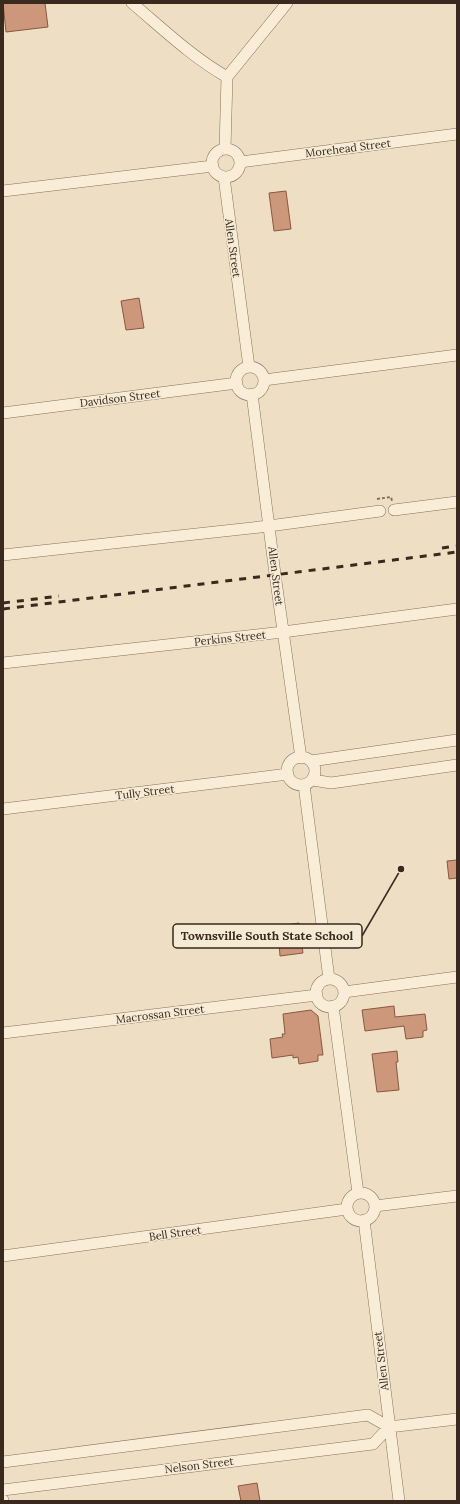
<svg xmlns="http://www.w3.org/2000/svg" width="460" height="1504" font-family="Lora,serif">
<rect width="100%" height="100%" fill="#eedfc4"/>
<path fill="#cc977a" stroke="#885840" d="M3 3H45L48 27 6 32Z
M286 191 291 229 274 231 269 193Z
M139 298 144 328 126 330 121 301Z
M457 860V878L449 879 447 861Z
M299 923 303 953 280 956 279 943 289 942 286 925Z
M394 1006 395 1017 425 1014 427 1030 423 1031V1037L406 1039 404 1026 365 1031 362 1010Z
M311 1010 318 1016 323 1055H318V1061L299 1064 298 1057 293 1058V1055L272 1058 270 1039 283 1037 282 1034H285L283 1014Z
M397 1051 398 1062H396L399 1090 377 1092 372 1054Z
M257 1483 260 1501H241L238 1486Z"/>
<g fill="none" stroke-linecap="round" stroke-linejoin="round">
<defs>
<path id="street" d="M132 3C163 29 192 57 227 77
M225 149 227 77 287 3
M212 163a14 14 0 1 1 28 0a14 14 0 1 1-28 0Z
M240 162 457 134
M224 177 249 367
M3 191 213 166
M236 381a14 14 0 1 1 28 0a14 14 0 1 1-28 0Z
M264 380 457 355
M252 394 275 574 301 758
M3 413 237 383
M394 510 457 502
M3 555 269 526 380 511
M3 663 283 632 457 609
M287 771a14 14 0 1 1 28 0a14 14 0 1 1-28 0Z
M311 761 457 740
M313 780 331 783 457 765
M304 785 329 979
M3 809 288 774
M316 993a14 14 0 1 1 28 0a14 14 0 1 1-28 0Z
M344 992 457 977
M333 1006 358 1193
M3 1033 317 995
M347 1207a14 14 0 1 1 28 0a14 14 0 1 1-28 0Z
M375 1206 457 1196
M364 1220 399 1501
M3 1256 347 1209
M3 1462 368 1415 389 1427 457 1419
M3 1490 373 1444 389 1427
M3 1500V1501"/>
</defs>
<use href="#street" stroke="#89705a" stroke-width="12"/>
<path stroke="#89705a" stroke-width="2" stroke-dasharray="3 2" stroke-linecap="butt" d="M377 499 391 497 392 501"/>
<use href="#street" stroke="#f9edd7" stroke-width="11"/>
<path stroke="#39291e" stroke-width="3" stroke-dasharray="7 7" stroke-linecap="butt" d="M442 548 457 546
M3 603 59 596
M3 609 457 552"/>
</g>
<g text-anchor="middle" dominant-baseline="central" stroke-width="3" stroke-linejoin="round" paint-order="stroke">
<g font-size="11" fill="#39291e" stroke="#f5ead3">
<text transform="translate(348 148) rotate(-7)">Morehead Street</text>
<text transform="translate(233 248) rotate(82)">Allen Street</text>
<text transform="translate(120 398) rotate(-7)">Davidson Street</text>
<text transform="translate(276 576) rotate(83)">Allen Street</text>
<text transform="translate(230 638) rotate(-6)">Perkins Street</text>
<text transform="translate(145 792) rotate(-7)">Tully Street</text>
<text transform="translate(160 1014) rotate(-7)">Macrossan Street</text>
<text transform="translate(175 1233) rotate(-8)">Bell Street</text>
<text transform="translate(381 1361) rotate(-97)">Allen Street</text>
<text transform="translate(199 1465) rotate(-7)">Nelson Street</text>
</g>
</g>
<path fill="none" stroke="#39291e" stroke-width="1.5" d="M401 869L362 936"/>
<circle fill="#39291e" stroke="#f5ead3" stroke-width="1.5" cx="401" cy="869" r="4"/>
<rect fill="#f5ead3" stroke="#39291e" stroke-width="1.5" x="173" y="924" width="189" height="24" rx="4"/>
<g font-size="12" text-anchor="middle" font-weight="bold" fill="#39291e">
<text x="267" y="940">Townsville South State School</text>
</g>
<rect width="460" height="1504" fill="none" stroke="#39291e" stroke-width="8"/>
</svg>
